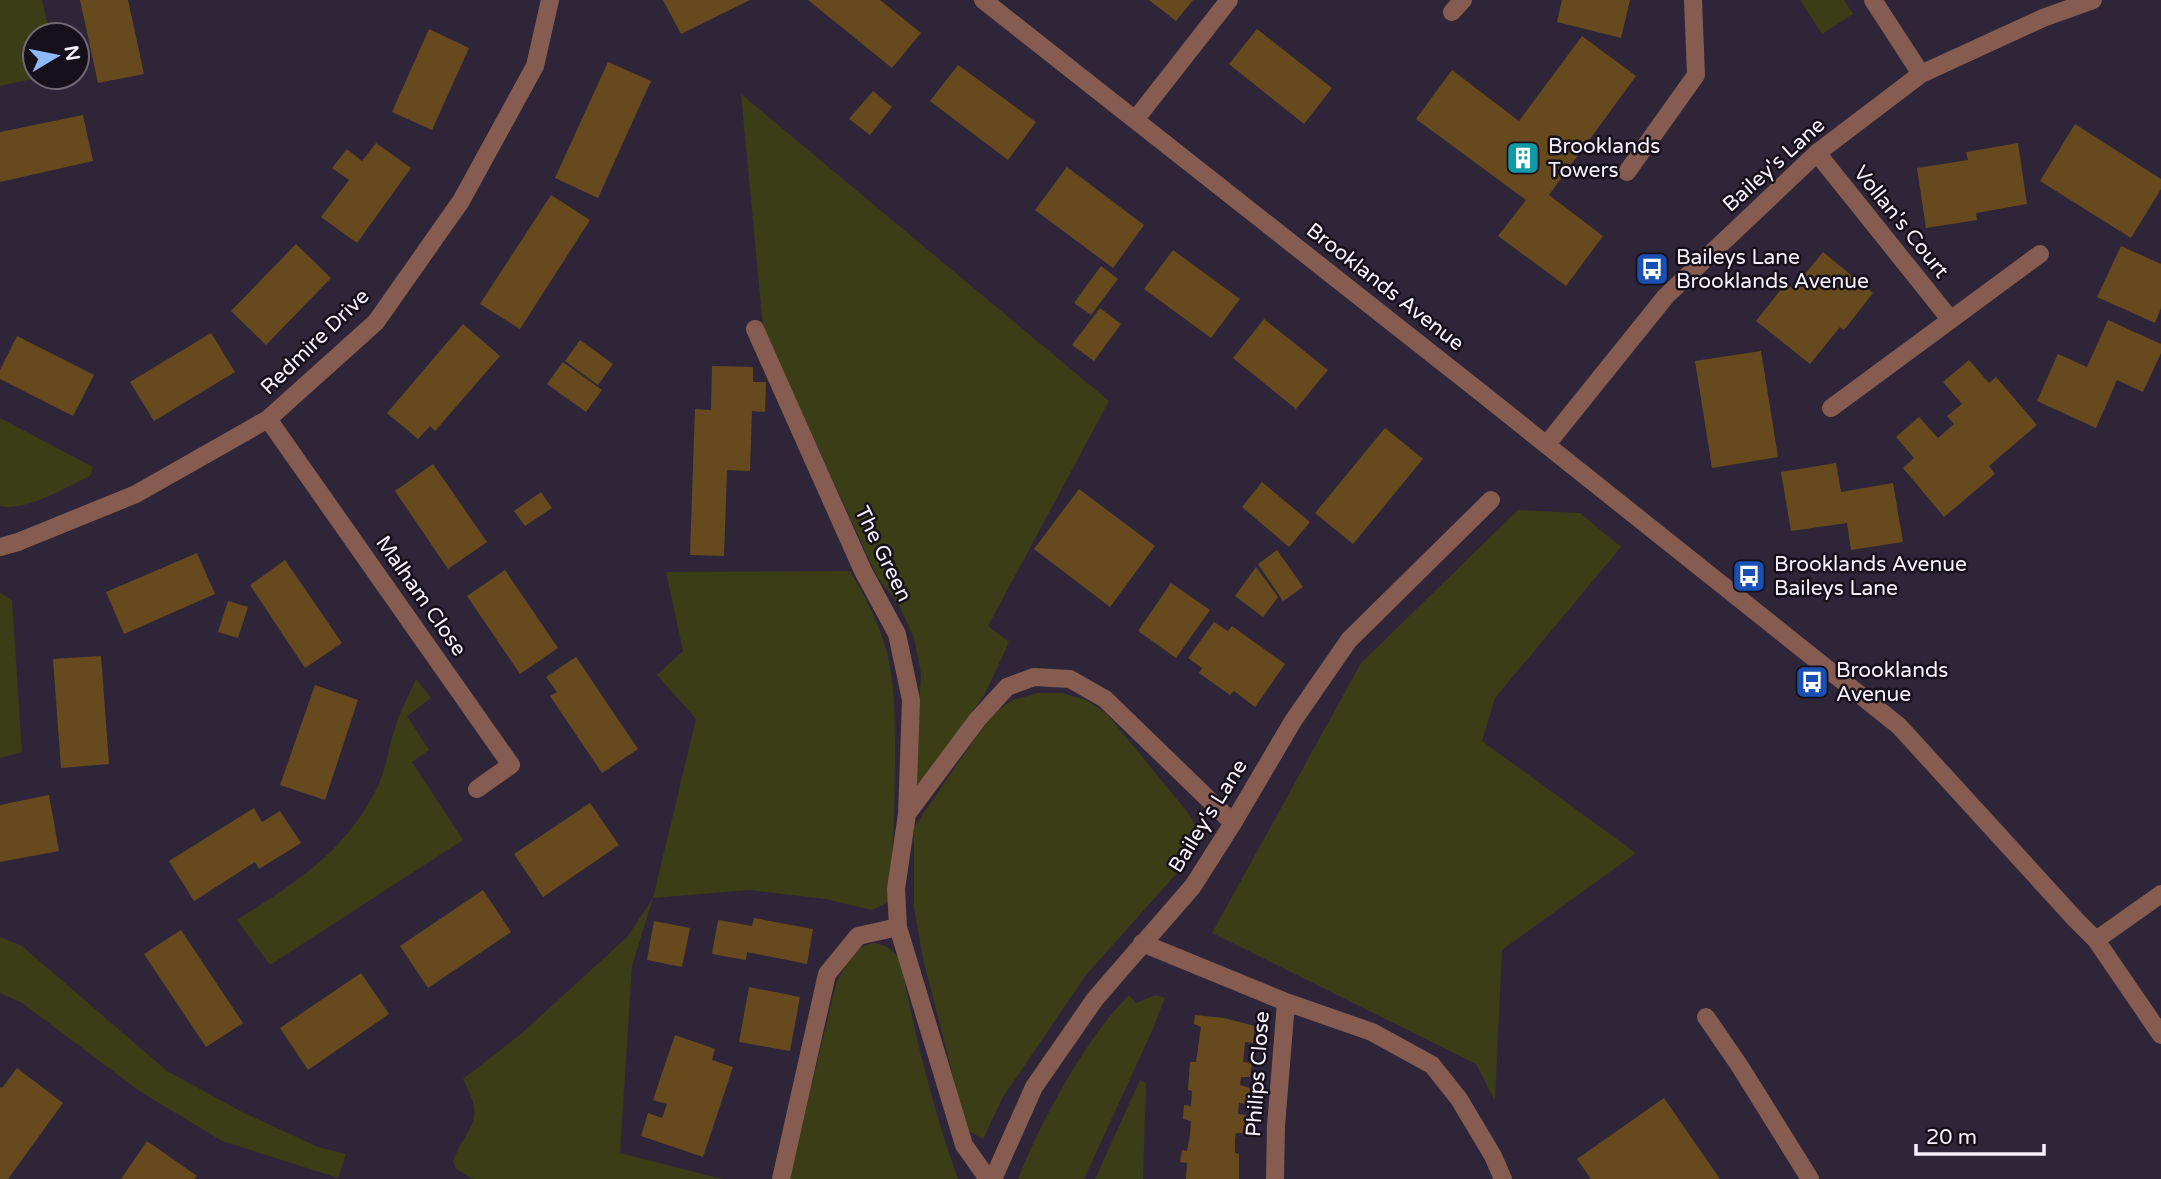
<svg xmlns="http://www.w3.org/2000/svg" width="2161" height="1179" font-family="'Varela Round',sans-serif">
<rect width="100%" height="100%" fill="#2f2539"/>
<path fill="#3a3d15" d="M0 0H42L50 35H35V77H41L0 86Z
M1800 0H1844L1853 14 1822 34Z
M741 94 1109 401 988 626 1009 642 985 694 913 792 921 674 914 638 899 605 877 577 763 327Z
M0 418 93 467 90 476C66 487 26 512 0 506Z
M1518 510 1580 513 1621 547 1495 698 1482 741 1636 853 1502 950 1495 1101 1476 1064 1212 933 1361 663Z
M850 571C865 596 878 621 886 649 895 683 895 716 895 751 895 802 893 851 889 902L872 910 825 899 749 890 653 898 632 966 620 1153 722 1179H473L456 1169 453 1161C470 1120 486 1124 463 1079L521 1034 627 937 653 898 696 719 657 675 683 651 666 572Z
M0 593 12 600 22 752 0 758Z
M416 679 431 698 407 716 429 750 412 762 463 840 270 965 237 920C295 883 344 853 376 790 386 771 388 748 395 728 400 711 409 695 416 679Z
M1037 693H1062L1086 700 1107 714 1189 814 1201 837 1177 873 1086 975 1003 1097 983 1139 967 1130 923 959 914 907V827L992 714 1013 700Z
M0 937 22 946 167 1071 242 1112 318 1147 346 1154 338 1178 222 1141 141 1092 22 1003 0 993Z
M874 943C887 945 896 951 901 963 915 1036 933 1109 958 1179H789L836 984C845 966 851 947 874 943Z
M1129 995 1136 1003 1156 995 1165 998 1152 1031 1084 1179H1018C1041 1121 1085 1039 1129 995Z
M1140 1080 1146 1083 1143 1179H1095Z"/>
<path fill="#664a1e" d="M80 0H128L144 74 98 83Z
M663 0H750L681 34Z
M808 0H880L921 33 892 68Z
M1149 0H1193L1176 21Z
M1562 0H1630L1621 38 1557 22Z
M429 29 469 48 432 130 392 112Z
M1257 29 1332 88 1304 124 1229 64Z
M1582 36 1636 76 1549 195 1603 236 1566 286 1498 236 1526 200 1416 119 1452 70 1519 121Z
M608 62 651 81 598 198 555 178Z
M958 65 1036 122 1008 160 930 101Z
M873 91 892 107 870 135 849 119Z
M83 115 93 161 0 182V132Z
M2075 124 2161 179V189L2131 238 2040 181Z
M376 143 411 168 357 243 321 217 349 180 332 168 347 149 362 161Z
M2018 143 2027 204 1976 213 1977 220 1926 228 1917 168 1968 160 1966 152Z
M1067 167 1144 225 1113 268 1035 210Z
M551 195 590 220 520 329 480 304Z
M296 244 331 278 266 345 231 311Z
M2121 246 2161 264V308L2155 323 2097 297Z
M1173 250 1240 299 1211 338 1144 289Z
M1823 252 1873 293 1844 330 1840 327 1810 364 1756 321 1786 283 1793 289Z
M1101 266 1118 279 1091 315 1074 303Z
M1100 308 1121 324 1094 361 1072 345Z
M1264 319 1328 370 1296 409 1233 358Z
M2108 320 2161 344V353L2143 392 2117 380 2096 428 2037 401 2058 354 2087 367Z
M463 324 500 356 435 431 430 426 418 439 387 413Z
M211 333 235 372 154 421 130 382Z
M17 336 94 375 73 416 0 379V370Z
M580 340 613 364 598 385 565 361Z
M1761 351 1778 457 1712 468 1695 361Z
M1969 360 1989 383 1996 377 2037 425 1989 466 1995 474 1944 517 1903 468 1914 458 1896 437 1919 417 1938 438 1954 424 1947 416 1962 404 1943 382Z
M563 362 602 390 586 412 547 384Z
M712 366 753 367V382H766L765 412 752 411 750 471 727 470 724 556 690 555 695 409 711 410Z
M1385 428 1423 459 1353 544 1315 513Z
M1836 463 1841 492 1893 483 1903 542 1851 550 1847 523 1791 531 1781 472Z
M433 464 487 542 448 569 395 491Z
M1262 482 1310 522 1289 547 1242 507Z
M1079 489 1155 546 1110 607 1034 549Z
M541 492 552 508 525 526 514 511Z
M1277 550 1303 587 1283 601 1258 564Z
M197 553 215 594 124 634 106 592Z
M285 560 342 643 305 668 250 585Z
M1256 567 1278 597 1263 617 1235 596Z
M505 570 558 648 520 674 467 596Z
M1171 583 1210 610 1176 658 1138 631Z
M228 601 248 607 238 638 218 632Z
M1214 622 1228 631 1232 626 1285 664 1255 707 1234 691 1230 695 1199 673 1202 668 1188 658Z
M101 656 109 764 61 768 53 659Z
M576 657 638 749 602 773 550 696 557 692 546 677Z
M315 685 358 700 325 800 280 785Z
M49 795 59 851 0 862V805Z
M590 803 619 845 543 897 514 854Z
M254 808 262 822 280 811 301 843 259 869 255 862 194 901 169 861Z
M483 890 511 932 428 988 400 946Z
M754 918 813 929 807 964 747 952 746 960 712 954 718 920 752 926Z
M654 921 690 928 682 967 647 960Z
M181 930 243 1023 206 1047 144 954Z
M361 973 389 1014 308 1070 280 1028Z
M749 987 800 997 790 1051 739 1042Z
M1195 1015 1224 1018 1255 1026 1253 1043 1245 1042 1244 1053 1243 1062 1252 1063 1250 1077H1241L1240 1085 1250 1088 1249 1104 1239 1103 1238 1114 1246 1115 1244 1133H1236L1235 1139V1153L1239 1154V1179H1186L1187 1163 1180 1162 1182 1150 1187 1151 1190 1135 1191 1121 1183 1119 1184 1105 1191 1106 1192 1091 1188 1090 1190 1062H1196L1201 1027 1194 1024Z
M675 1035 715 1049 712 1060 733 1067 703 1157 641 1136 648 1113 662 1118 667 1104 653 1100Z
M17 1068 63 1103 8 1179H0V1087L2 1088Z
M1664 1098 1720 1179H1591L1577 1159Z
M147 1141 197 1176 194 1179H121Z"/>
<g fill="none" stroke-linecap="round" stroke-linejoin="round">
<path stroke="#855c4f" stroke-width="18" d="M983 0 1484 395 1899 726 2076 920 2096 940 2161 1035
M1873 0 1921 74
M1452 12 1463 0
M1135 120 1229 0
M1817 153 1950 319
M1627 172 1696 75 1693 0
M755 329 863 571 897 634 911 700 907 814 896 889 898 927 964 1145 988 1179
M1831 408 2040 254
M268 419 511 765 477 789
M1547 444 1666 296 1817 153 1921 74 2043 18 2093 0
M0 547 18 542 136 494 268 419 376 322 461 201 535 66 550 0
M907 814 977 720 1007 687 1034 677 1070 679 1105 699 1233 823
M2096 940 2161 894
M1142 943 1286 1002 1372 1032 1432 1065 1459 1099 1493 1156 1503 1179
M1706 1017 1739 1065 1810 1179
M781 1179 827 974 858 936 898 927
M993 1179 1034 1087 1095 999 1193 886 1233 823 1293 721 1349 640 1491 500
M1275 1179 1276 1126 1286 1002"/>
</g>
<defs>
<symbol id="building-square" viewBox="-11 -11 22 22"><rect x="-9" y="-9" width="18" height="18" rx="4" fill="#0f9aa8" stroke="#151019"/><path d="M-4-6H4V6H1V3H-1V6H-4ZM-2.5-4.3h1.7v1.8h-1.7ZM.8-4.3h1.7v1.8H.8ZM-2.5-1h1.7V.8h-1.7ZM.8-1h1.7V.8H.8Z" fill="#fff"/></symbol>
<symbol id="bus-square" viewBox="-11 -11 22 22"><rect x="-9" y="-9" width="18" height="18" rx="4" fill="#1a4fb4" stroke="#151019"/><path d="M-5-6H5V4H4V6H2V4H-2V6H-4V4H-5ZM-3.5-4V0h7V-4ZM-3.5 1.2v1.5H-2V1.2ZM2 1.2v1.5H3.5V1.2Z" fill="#fff"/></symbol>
</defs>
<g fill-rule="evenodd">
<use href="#building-square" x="1504" y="139" width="38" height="38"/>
<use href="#bus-square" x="1633" y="250" width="38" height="38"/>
<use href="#bus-square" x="1730" y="557" width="38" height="38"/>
<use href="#bus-square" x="1793" y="663" width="38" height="38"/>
</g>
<g text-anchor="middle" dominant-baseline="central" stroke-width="5" stroke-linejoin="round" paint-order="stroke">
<g font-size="21" fill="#f7f0fe" stroke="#151019" text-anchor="start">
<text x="1548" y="146">Brooklands<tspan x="1548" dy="24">Towers</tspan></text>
<text x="1676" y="257">Baileys Lane<tspan x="1676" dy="24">Brooklands Avenue</tspan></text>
<text x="1774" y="564">Brooklands Avenue<tspan x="1774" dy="24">Baileys Lane</tspan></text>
<text x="1836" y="670">Brooklands<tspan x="1836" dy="24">Avenue</tspan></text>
</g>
<g font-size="21" fill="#f7f0fe" stroke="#151019">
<text transform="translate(1774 165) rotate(-42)">Bailey's Lane</text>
<text transform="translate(1901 222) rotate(51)">Vollan's Court</text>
<text transform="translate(1385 287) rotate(38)">Brooklands Avenue</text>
<text transform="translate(315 342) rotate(-44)">Redmire Drive</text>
<text transform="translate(883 554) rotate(64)">The Green</text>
<text transform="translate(421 596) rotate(55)">Malham Close</text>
<text transform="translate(1208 816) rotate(-58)">Bailey's Lane</text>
<text transform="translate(1258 1074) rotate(-86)">Philips Close</text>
</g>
</g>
<g transform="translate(56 56) rotate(80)"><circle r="33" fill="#151019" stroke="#6f6a75" stroke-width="2"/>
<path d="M0-5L12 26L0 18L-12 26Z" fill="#8eb9fd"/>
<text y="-10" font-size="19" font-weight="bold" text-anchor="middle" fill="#f7f0fe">N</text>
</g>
<path d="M1916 1144v10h128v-10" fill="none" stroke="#f7f0fe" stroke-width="3.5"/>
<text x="1926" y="1144" font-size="21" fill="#f7f0fe" stroke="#151019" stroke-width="5" paint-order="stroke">20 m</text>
</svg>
